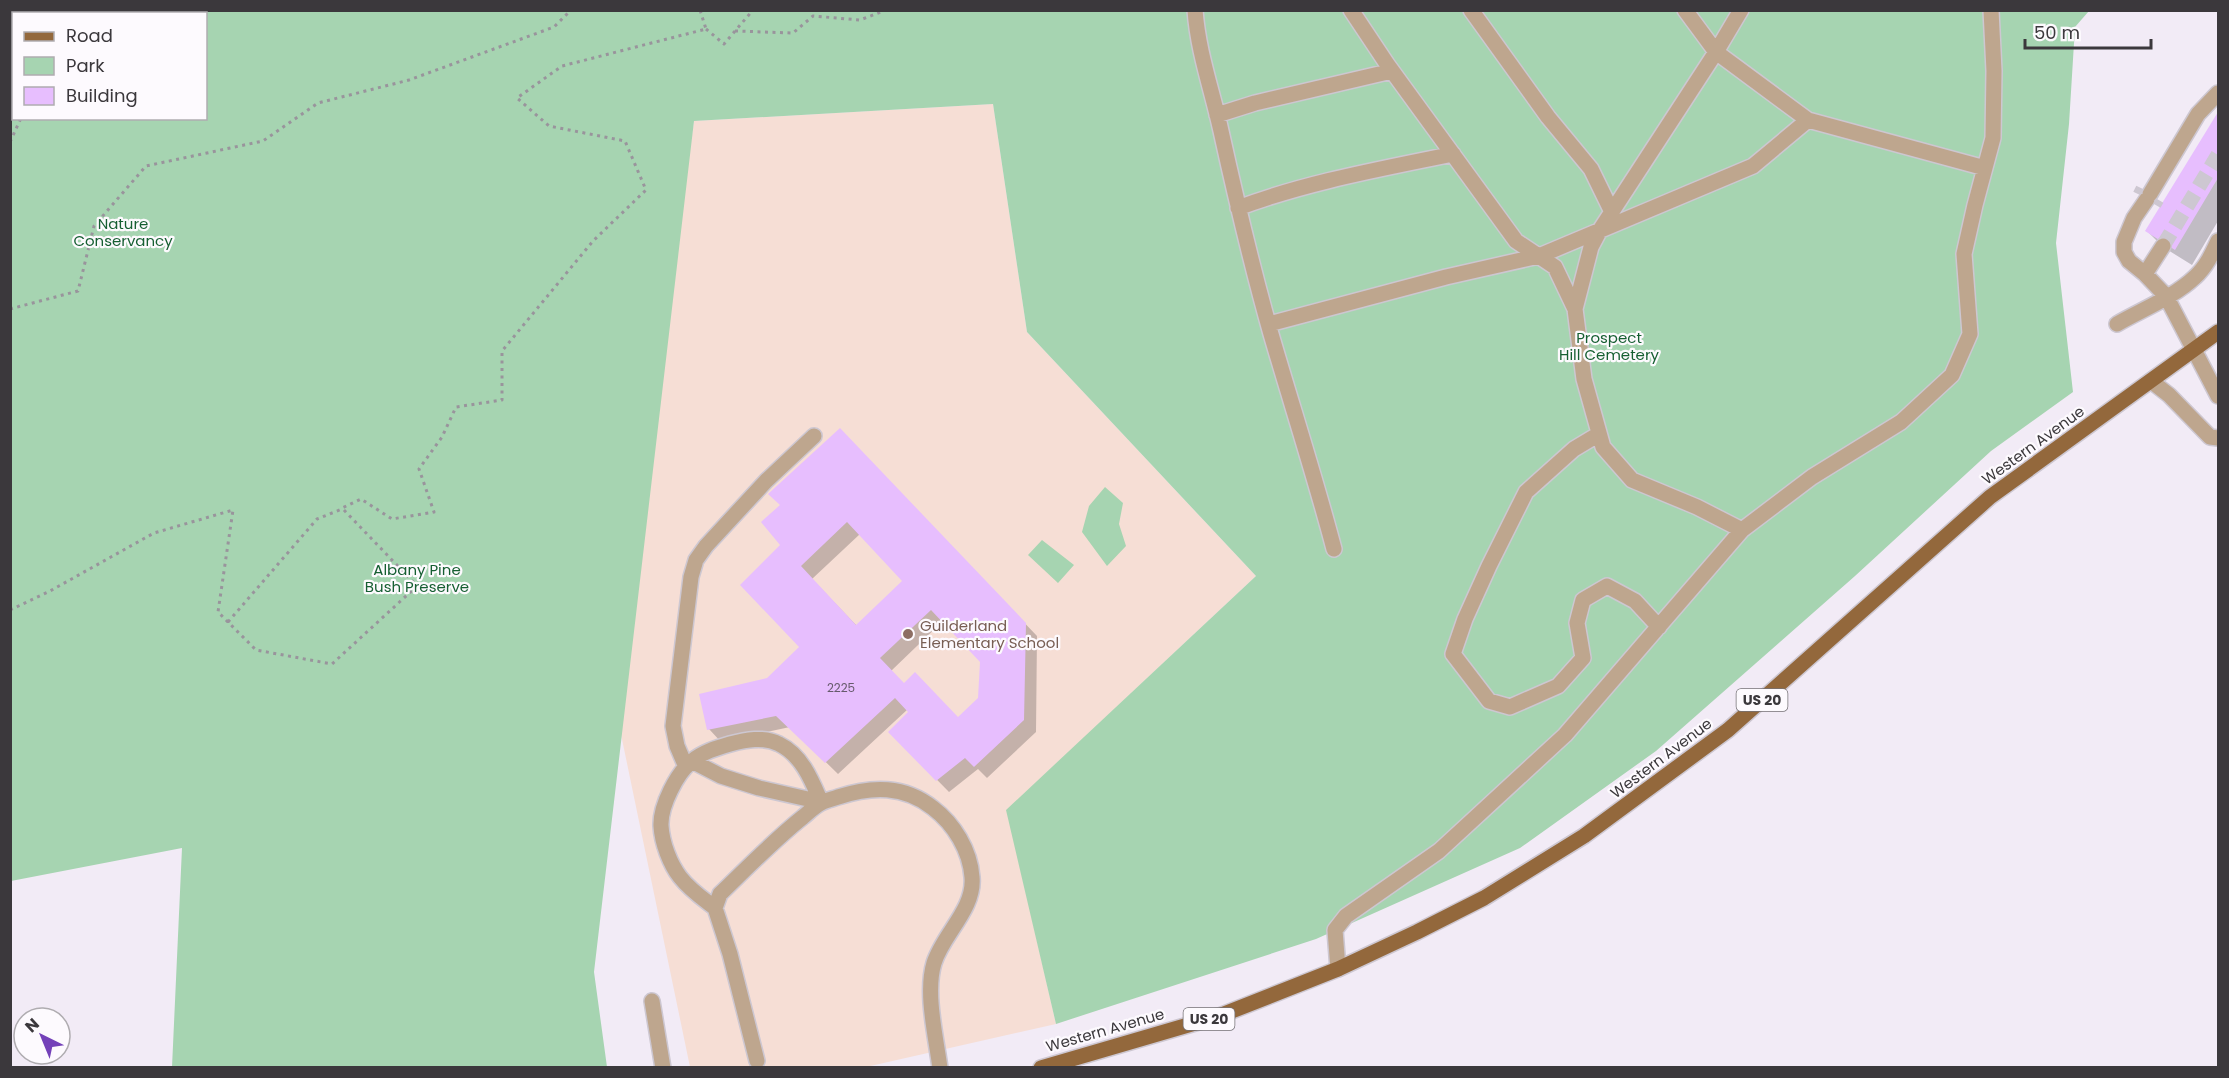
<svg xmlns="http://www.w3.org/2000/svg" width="2229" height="1078" font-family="Poppins,sans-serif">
<rect width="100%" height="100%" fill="#f2ebf6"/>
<path fill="#f6ded5" d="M993 104 1027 332 1256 576 1007 810 1056 1024 866 1067H690L612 691 694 121Z"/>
<path fill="#a6d4b1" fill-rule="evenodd" d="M11 11H2089L2075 27 2069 124 2056 243 2073 392 1991 451 1855 576 1656 751 1520 848 1316 939 1056 1024 1006 810 1256 576 1027 332 993 104 694 121 594 972 607 1067H172L182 848 11 881ZM14 14H206V118H14Z
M1105 487 1123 503 1119 524 1126 546 1107 566 1082 532 1089 506Z
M1042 540 1074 565 1058 583 1028 555Z"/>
<path fill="#0003" fill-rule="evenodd" d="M2218 115V221L2192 265 2163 247 2147 231Z
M852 442 1037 636 1036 732 987 778 978 769 949 792 890 732 910 712 908 709 838 774 790 727 721 742 709 729 768 679 801 647 782 545ZM860 534 904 581 857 626 812 579ZM943 621 982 661 980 699 958 719 904 685 891 671Z"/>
<path fill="#e7befe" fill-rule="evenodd" d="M2218 112V178L2175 250 2145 231Z
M840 428 1026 623 1024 720 974 767 965 758 936 781 888 732 908 712 895 698 825 763 776 716 707 730 699 694 767 678 799 647 740 585 780 545 761 522 780 505 768 494ZM847 522 902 581 856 625 801 566ZM931 610 980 662 978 698 958 717 915 672 904 683 880 658Z"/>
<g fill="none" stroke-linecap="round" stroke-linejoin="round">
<path stroke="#cdc7d1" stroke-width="15" stroke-dasharray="15 8" stroke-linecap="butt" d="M2140 195 2143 189
M2154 204 2157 199
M2163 246 2218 155"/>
<defs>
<path id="minor" d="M1195 10C1198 52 1212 90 1221 131 1236 199 1252 267 1271 334 1292 406 1315 477 1334 549
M1351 10 1387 64 1516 241 1555 267 1575 309 1584 379 1603 447 1632 480 1697 507 1742 530
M1471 10 1548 117 1591 169 1611 210
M1685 10 1716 52 1808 120 1985 168
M1217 115 1255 103 1392 71
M2150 194 2198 114 2218 93
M2147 199 2134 218 2124 242V252L2129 261 2145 274 2166 296 2218 396
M1238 208C1307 182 1381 169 1453 154
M2145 274 2163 246
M1575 309 1591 247 1600 230 1716 52 1741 10
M1269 324 1446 277 1539 256 1753 166 1808 120
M2117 324C2143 309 2174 297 2195 277 2206 267 2212 254 2218 241
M2151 381 2169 395 2210 437 2218 438
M1599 434 1574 449 1526 492 1489 566 1465 619 1453 654 1489 701 1510 707 1558 686 1583 658 1577 623 1583 600 1607 586 1635 601 1659 627
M692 761 721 776 759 788 821 802
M686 767 677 746 673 726 691 577 696 560 706 546 766 481 814 436
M715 908C702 898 690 890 680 877 670 864 662 843 661 826 660 806 677 773 692 761 703 752 716 748 730 744 745 740 764 736 779 744 802 755 812 781 821 802
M1338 969 1335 930 1346 916 1439 851 1565 735 1742 530 1812 477 1901 422 1952 375 1970 334 1964 254 1975 205 1993 138 1994 71 1991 10
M652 1001 663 1068
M757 1061 730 954 715 908 720 894C747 868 774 840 803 817 809 812 815 806 821 803 826 800 833 799 838 797 872 786 904 785 933 808 954 824 970 850 972 877 975 909 943 934 934 963 925 993 936 1037 940 1068"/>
<path id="major" d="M1041 1068 1219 1016 1338 969 1417 932 1484 898 1584 836 1728 730 1990 497 2218 332"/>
</defs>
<use href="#minor" stroke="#cdc7d1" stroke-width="18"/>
<use href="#major" stroke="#cdc7d1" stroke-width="18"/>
<path stroke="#99949c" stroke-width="3" stroke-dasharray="3 4.5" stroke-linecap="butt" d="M32 14 33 10
M706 29 724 44 753 10
M735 31 793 33 813 16 860 20 886 10
M14 62V73
M10 142 21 118
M10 309 78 291 94 226 146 166 263 141 318 103 409 80 554 27 571 10
M10 610 50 591 154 533 233 510 218 612 256 650 332 664 417 586 342 508 361 499 392 519 434 512 419 469 442 437 456 407 502 400V351L593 241 646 190 625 141 549 126 517 98 562 66 706 29 700 10
M228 622 317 519 342 509"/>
<use href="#minor" stroke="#bea68e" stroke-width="15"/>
<use href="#major" stroke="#93683c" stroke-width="15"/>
</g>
<circle fill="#8d6e63" stroke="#fdfafe" stroke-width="2" cx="908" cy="634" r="6"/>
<g text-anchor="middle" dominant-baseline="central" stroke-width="4.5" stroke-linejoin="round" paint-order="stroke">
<g font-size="12" fill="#665a6c">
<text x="841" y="687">2225</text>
</g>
<g fill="#fdfafe" stroke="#757276" stroke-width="1.5">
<rect x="1736.5" y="689" width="51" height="22" rx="4.5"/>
<rect x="1183.5" y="1008" width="51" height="22" rx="4.5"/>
</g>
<g font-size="14" font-weight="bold" fill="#3b383c">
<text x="1762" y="700">US 20</text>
<text x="1209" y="1019">US 20</text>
</g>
<g font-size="15" fill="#165f32" stroke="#fdfafe">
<text x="123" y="223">Nature<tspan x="123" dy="17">Conservancy</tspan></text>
<text x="1609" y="337">Prospect<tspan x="1609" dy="17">Hill Cemetery</tspan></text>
<text x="417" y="569">Albany Pine<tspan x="417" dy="17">Bush Preserve</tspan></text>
</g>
<g font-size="15" fill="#3b383c" stroke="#fdfafe">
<text transform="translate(2033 445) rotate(-36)">Western Avenue</text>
<text transform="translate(1661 758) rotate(-37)">Western Avenue</text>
<text transform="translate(1105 1030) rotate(-16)">Western Avenue</text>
</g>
<g font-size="15" fill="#785e54" stroke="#fdfafe" text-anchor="start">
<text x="920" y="625">Guilderland<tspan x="920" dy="17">Elementary School</tspan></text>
</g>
</g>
<rect width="2229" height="1078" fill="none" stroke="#3b383c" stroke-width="24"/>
<rect x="12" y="12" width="195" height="108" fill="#fdfafe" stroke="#afacb0" stroke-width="1.5"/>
<rect x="24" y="32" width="30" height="9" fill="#93683c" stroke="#afacb0" stroke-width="1.5"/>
<text x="66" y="42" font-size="18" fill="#3b383c">Road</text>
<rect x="24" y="57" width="30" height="18" fill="#a6d4b1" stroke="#afacb0" stroke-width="1.5"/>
<text x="66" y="72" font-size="18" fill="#3b383c">Park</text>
<rect x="24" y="87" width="30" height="18" fill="#e7befe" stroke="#afacb0" stroke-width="1.5"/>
<text x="66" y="102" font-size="18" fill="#3b383c">Building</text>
<g transform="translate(42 1036) rotate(317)"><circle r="28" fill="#fdfafe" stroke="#afacb0" stroke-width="1.5"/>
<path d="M0-4.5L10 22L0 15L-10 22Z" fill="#7441b9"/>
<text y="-9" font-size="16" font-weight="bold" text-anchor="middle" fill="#3b383c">N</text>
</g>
<path d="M2025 39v9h126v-9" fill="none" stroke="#3b383c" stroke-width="3"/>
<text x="2034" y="39" font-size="18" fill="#3b383c" stroke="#fdfafe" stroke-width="4.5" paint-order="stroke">50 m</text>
</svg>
